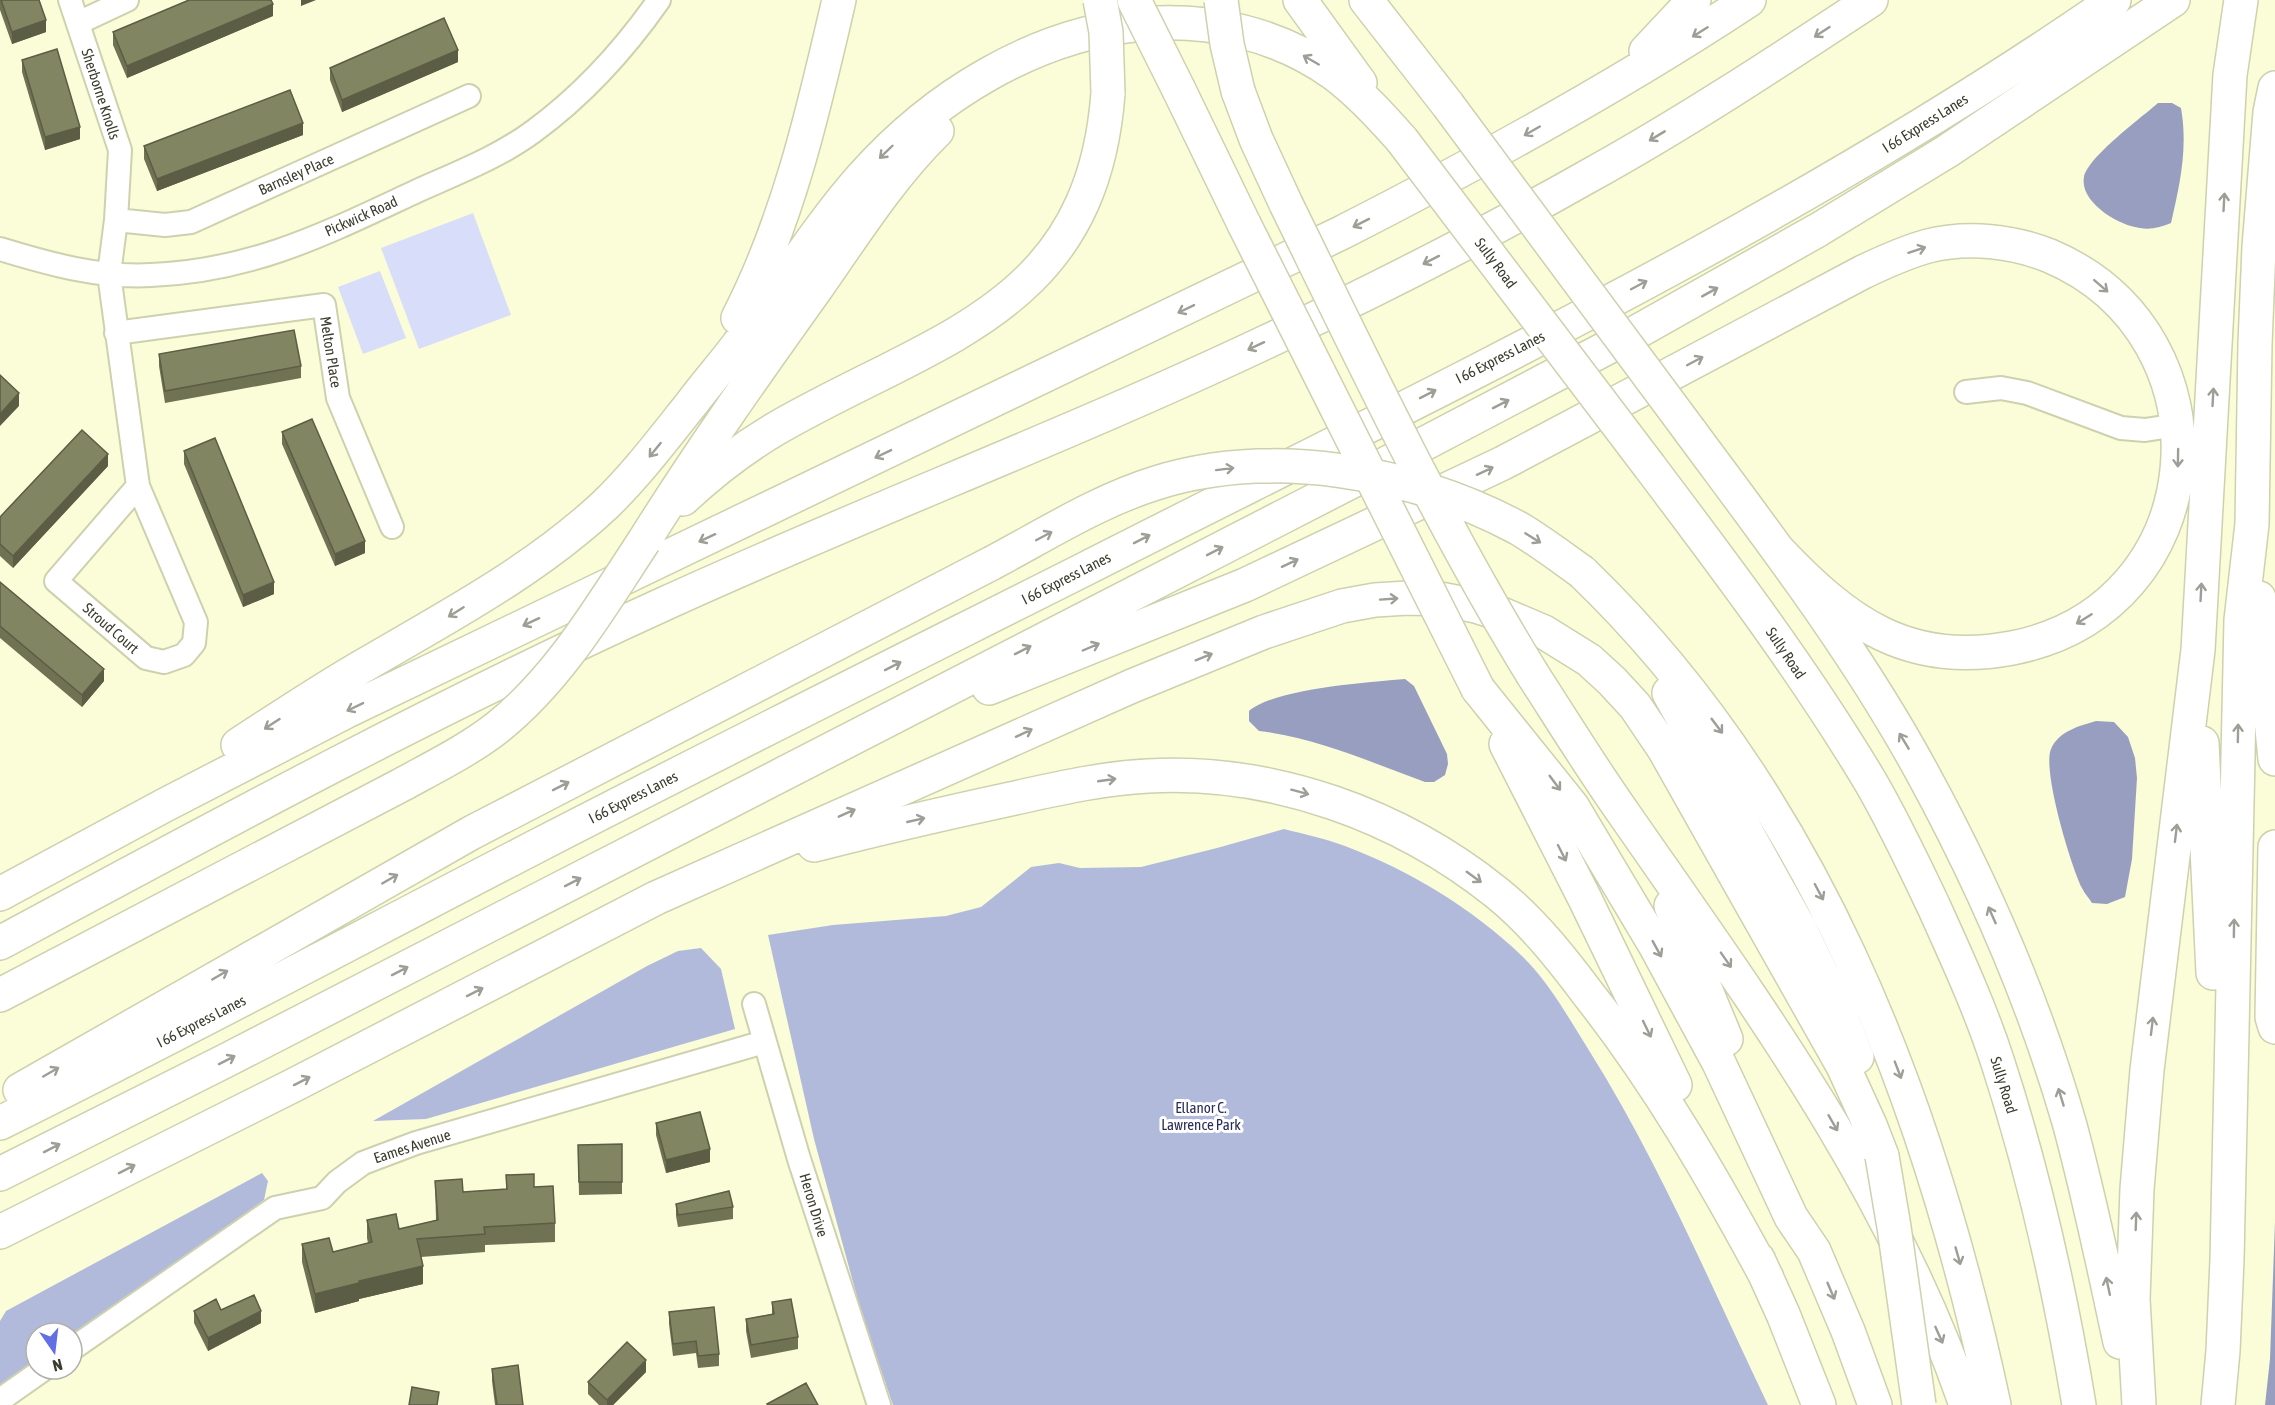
<svg xmlns="http://www.w3.org/2000/svg" width="2275" height="1405" font-family="'Asap Condensed',sans-serif">
<rect width="100%" height="100%" fill="#fafdd8"/>
<path fill="#d8def9" d="M473 213 511 315 419 349 381 248Z
M380 271 406 338 363 354 338 287Z"/>
<path fill="#b2badc" d="M1284 829C1304 834 1326 839 1345 846 1409 870 1472 908 1522 956 1550 983 1569 1019 1590 1052 1660 1164 1711 1286 1768 1405H893L862 1315 814 1139 768 935 833 925 946 916 981 907 1031 867 1059 863 1080 868 1141 867 1217 848Z
M701 948 721 969 735 1029 426 1119 373 1121 647 966 678 951Z
M262 1173 268 1181 264 1200 72 1337V1333H36V1363L0 1388V1321L6 1311Z"/>
<path fill="#979ebf" d="M2158 103H2172L2181 108C2188 148 2180 184 2171 223 2161 227 2151 230 2140 228 2119 226 2079 202 2084 177 2088 157 2141 118 2158 103Z
M1405 679 1414 686 1447 754 1448 764 1445 775 1434 782H1425C1370 762 1317 738 1259 731L1249 721V711C1274 689 1369 682 1405 679Z
M2096 721 2114 722 2128 737 2135 758 2137 778 2132 859 2125 897 2107 904 2092 903C2089 898 2084 893 2082 888 2071 866 2042 770 2051 749 2059 731 2079 726 2096 721Z
M2275 1222V1405H2265L2270 1359Z"/>
<g fill="none" stroke-linecap="round" stroke-linejoin="round">
<defs>
<path id="minor" d="M70 0 120 150 116 220 109 274 138 486 196 622 194 643 184 655 164 662 146 658 56 581 138 486
M78 23 127 0
M116 220 165 225 191 222 469 96
M0 249C49 264 99 278 151 275 253 271 327 233 417 191 457 173 499 157 534 131 583 95 624 50 659 0
M116 333 324 305 338 398 392 527
M1966 392 2001 388 2027 393 2121 428 2145 430 2177 425
M754 1004 799 1159 879 1405
M72 1349 275 1208 322 1198 337 1182 363 1163 416 1143 764 1042
M0 1400 44 1369"/>
<path id="highway" d="M1300 0 1360 83
M1366 0 1448 105
M1646 51 1694 0
M1179 90 1244 224
M1238 91 1256 139 1286 204
M738 318C789 219 814 108 839 0
M1690 431C1772 542 1857 652 1923 774 1983 884 2034 1001 2069 1122 2089 1195 2104 1268 2120 1342
M1650 467C1727 569 1804 671 1870 781 1894 822 1914 865 1934 907 1957 958 1981 1010 1998 1063 2034 1174 2060 1290 2079 1405
M683 499C712 472 743 448 777 428 935 337 1092 310 1108 93
M644 541C699 453 758 370 818 286 855 233 891 176 937 131
M1582 572C1813 794 1928 1097 1994 1405
M2259 598 2275 759
M1533 675C1562 720 1591 767 1622 811 1753 1000 1891 1185 1966 1405
M989 688 1245 585 1503 463 1863 272C1884 262 1906 252 1928 246 1968 236 2013 241 2050 256 2237 336 2215 609 2012 648 1908 668 1846 622 1778 550
M1478 689 1572 806 1655 945 1719 1063 1791 1217 1814 1251 1848 1331 1875 1405
M1669 693 1799 927 1833 998 1857 1057
M2202 743 2213 973
M1506 744 1585 899 1675 1085
M238 745C278 719 317 693 358 669 443 619 532 573 605 505 637 474 664 438 692 403 707 383 723 365 738 345 780 289 816 229 862 177 933 97 1034 34 1142 24 1209 18 1278 34 1333 73 1359 92 1381 116 1402 140
M814 845C884 827 954 811 1024 796 1065 787 1106 778 1148 776 1273 769 1400 815 1497 893 1533 922 1562 959 1589 995 1659 1084 1714 1180 1767 1278
M2275 847 2272 1017 2275 1027
M0 894 165 805 345 712 1343 232C1482 161 1619 86 1749 0
M1671 906 1726 1039
M0 943C219 825 439 706 666 603 865 512 1069 435 1266 342 1374 291 1481 237 1585 178 1683 124 1777 62 1871 0
M0 995 405 783
M20 1090 471 833 992 563
M0 1123C180 1034 357 939 535 847 717 753 900 662 1083 570 1433 392 1791 224 2114 0
M0 1174 225 1061 1399 457 1635 333 1818 230 1946 152 2173 0
M0 1232 294 1085 656 898 1132 686 1264 632 1342 606 1375 600 1408 598 1440 599 1476 606 1504 615 1544 632 1589 660 1612 681 1635 706 1664 749 1843 1066 1870 1125 1882 1156
M1758 1259 1783 1314 1819 1405
M2139 1405 2133 1299 2137 1189 2147 1070 2198 650 2230 75 2241 0
M2218 1405 2223 1351 2227 1260 2241 620 2252 524 2255 344 2259 247 2270 112 2275 88"/>
</defs>
<use href="#minor" stroke="#ced1ad" stroke-width="26"/>
<use href="#highway" stroke="#ced1ad" stroke-width="36"/>
<use href="#minor" stroke="#fff" stroke-width="22"/>
<use href="#highway" stroke="#fff" stroke-width="33"/>
<defs>
<path id="highway-bridge" d="M1100 0 1106 32 1108 93
M1134 0 1179 90
M1221 0 1227 44 1238 91
M1448 105 1690 431
M1402 140 1650 467
M1286 204C1364 363 1440 524 1533 675
M1244 224 1478 689
M992 563C1045 535 1098 501 1156 483 1272 447 1411 471 1518 528 1540 541 1561 557 1582 572
M405 783C436 766 470 749 498 727 560 677 601 606 644 541
M1882 1156 1894 1227 1919 1405"/>
</defs>
<use href="#highway-bridge" stroke="#ced1ad" stroke-width="36" stroke-linecap="butt"/>
<use href="#highway-bridge" stroke="#fff" stroke-width="33"/>
</g>
<path fill="#707254" d="M0 0H39L46 32 12 44 0 10Z
M273 16 127 78 113 45V32Z
M22 60 80 139 45 150 22 72Z
M458 62 342 112 330 80V68Z
M303 135 157 191 144 159V146Z
M159 354 301 366V378L165 403 159 366Z
M282 432 365 553 335 566 282 444Z
M184 451 274 594 243 607 184 464Z
M108 466 13 568 0 556V517Z
M0 582 104 681 82 707 0 638Z
M656 1123 710 1162 666 1173 656 1135Z
M622 1144V1194L579 1195 578 1145Z
M506 1175 534 1187 555 1223V1242L485 1245V1252L421 1257 423 1284 359 1299V1301L315 1313 302 1262V1244L333 1252 368 1243 367 1238V1220L399 1229 436 1220 435 1181 463 1192 506 1189Z
M676 1204 733 1207V1219L678 1227 676 1216Z
M772 1302 798 1337V1349L751 1358 746 1331V1319L772 1314Z
M221 1310 261 1323 208 1351 194 1323V1311Z
M669 1312 719 1354V1366L698 1368 696 1353 673 1356 669 1324Z
M492 1369 523 1405H495L492 1381Z
M646 1372 613 1405H599L588 1394V1382Z"/>
<path fill="#5b5d45" d="M301 0H316L301 6Z
M273 4V16L127 78V66Z
M46 20V32L12 44V32Z
M458 50V62L342 112V100Z
M303 123V135L157 191V179Z
M80 127V139L45 150V137Z
M19 393V406L0 426V414Z
M108 454V466L13 568V556Z
M365 541V553L335 566V554Z
M274 582V594L243 607V595Z
M104 669V681L82 707V695Z
M710 1149V1162L666 1173V1160Z
M423 1266V1284L359 1299V1301L315 1313V1294L359 1281Z
M261 1311V1323L208 1351V1338Z
M646 1360V1372L613 1405H607V1400Z"/>
<path fill="#828562" stroke="#5b5d45" stroke-width="1.5" d="M1 0H39L46 20 12 32Z
M189 0H271L273 4 127 66 113 32Z
M444 18 458 50 342 100 330 68Z
M57 49 80 127 45 137 22 60Z
M290 90 303 123 157 179 144 146Z
M294 330 301 366 165 391 159 354Z
M0 375 19 393 0 414Z
M312 419 365 541 335 554 282 432Z
M82 430 108 454 13 556 0 544V517Z
M215 438 274 582 243 595 184 451Z
M0 582 104 669 82 695 0 626Z
M700 1112 710 1149 666 1160 656 1123Z
M622 1144V1182H579L578 1145Z
M534 1174V1187L553 1186 555 1223 484 1227 485 1234 417 1239 423 1266 359 1281V1283L315 1294 302 1244 329 1238 333 1252 372 1242 367 1220 396 1214 399 1229 438 1220 435 1181 462 1179 463 1192 507 1189 506 1175Z
M729 1191 733 1207 678 1215 676 1204Z
M254 1295 261 1311 208 1338 194 1311 216 1299 221 1310Z
M791 1299 798 1337 751 1345 746 1319 774 1314 772 1302Z
M714 1307 719 1354 698 1356 696 1341 673 1344 669 1312Z
M627 1342 646 1360 607 1400 588 1382Z
M518 1365 523 1405H497L492 1369Z
M806 1383 818 1405H768L767 1404Z
M412 1387 439 1392 437 1405H409Z"/>
<defs><path id="oneway-shaft" d="M-6 0H5M1.5-3L5.5 0L1.5 3" fill="none" stroke-width="1.6" stroke-linecap="round" stroke-linejoin="round" transform="scale(1.5)"/></defs>
<g stroke="#9d9e96">
<use href="#oneway-shaft" transform="translate(1700 32) rotate(148)"/>
<use href="#oneway-shaft" transform="translate(1822 32) rotate(147)"/>
<use href="#oneway-shaft" transform="translate(1311 60) rotate(-150)"/>
<use href="#oneway-shaft" transform="translate(1532 131) rotate(150)"/>
<use href="#oneway-shaft" transform="translate(1657 136) rotate(149)"/>
<use href="#oneway-shaft" transform="translate(886 152) rotate(136)"/>
<use href="#oneway-shaft" transform="translate(2224 202) rotate(-87)"/>
<use href="#oneway-shaft" transform="translate(1361 223) rotate(153)"/>
<use href="#oneway-shaft" transform="translate(1917 250) rotate(-18)"/>
<use href="#oneway-shaft" transform="translate(1431 260) rotate(153)"/>
<use href="#oneway-shaft" transform="translate(1639 285) rotate(-28)"/>
<use href="#oneway-shaft" transform="translate(2101 286) rotate(41)"/>
<use href="#oneway-shaft" transform="translate(1710 292) rotate(-29)"/>
<use href="#oneway-shaft" transform="translate(1186 309) rotate(154)"/>
<use href="#oneway-shaft" transform="translate(1256 346) rotate(155)"/>
<use href="#oneway-shaft" transform="translate(1695 361) rotate(-28)"/>
<use href="#oneway-shaft" transform="translate(1428 394) rotate(-27)"/>
<use href="#oneway-shaft" transform="translate(2213 397) rotate(-87)"/>
<use href="#oneway-shaft" transform="translate(1501 404) rotate(-27)"/>
<use href="#oneway-shaft" transform="translate(655 450) rotate(129)"/>
<use href="#oneway-shaft" transform="translate(883 454) rotate(154)"/>
<use href="#oneway-shaft" transform="translate(2178 458) rotate(91)"/>
<use href="#oneway-shaft" transform="translate(1225 469) rotate(-7)"/>
<use href="#oneway-shaft" transform="translate(1485 471) rotate(-25)"/>
<use href="#oneway-shaft" transform="translate(1044 536) rotate(-28)"/>
<use href="#oneway-shaft" transform="translate(707 538) rotate(155)"/>
<use href="#oneway-shaft" transform="translate(1533 538) rotate(32)"/>
<use href="#oneway-shaft" transform="translate(1142 539) rotate(-27)"/>
<use href="#oneway-shaft" transform="translate(1215 551) rotate(-27)"/>
<use href="#oneway-shaft" transform="translate(1290 563) rotate(-25)"/>
<use href="#oneway-shaft" transform="translate(2201 592) rotate(-87)"/>
<use href="#oneway-shaft" transform="translate(1389 599) rotate(-4)"/>
<use href="#oneway-shaft" transform="translate(456 612) rotate(148)"/>
<use href="#oneway-shaft" transform="translate(2084 619) rotate(148)"/>
<use href="#oneway-shaft" transform="translate(531 622) rotate(155)"/>
<use href="#oneway-shaft" transform="translate(1091 647) rotate(-23)"/>
<use href="#oneway-shaft" transform="translate(1023 650) rotate(-27)"/>
<use href="#oneway-shaft" transform="translate(1204 657) rotate(-22)"/>
<use href="#oneway-shaft" transform="translate(893 666) rotate(-27)"/>
<use href="#oneway-shaft" transform="translate(355 707) rotate(154)"/>
<use href="#oneway-shaft" transform="translate(272 724) rotate(147)"/>
<use href="#oneway-shaft" transform="translate(1717 726) rotate(53)"/>
<use href="#oneway-shaft" transform="translate(1024 733) rotate(-25)"/>
<use href="#oneway-shaft" transform="translate(2238 733) rotate(-89)"/>
<use href="#oneway-shaft" transform="translate(1904 741) rotate(-121)"/>
<use href="#oneway-shaft" transform="translate(1107 780) rotate(-8)"/>
<use href="#oneway-shaft" transform="translate(1555 783) rotate(53)"/>
<use href="#oneway-shaft" transform="translate(561 786) rotate(-27)"/>
<use href="#oneway-shaft" transform="translate(1300 792) rotate(15)"/>
<use href="#oneway-shaft" transform="translate(847 813) rotate(-24)"/>
<use href="#oneway-shaft" transform="translate(916 820) rotate(-13)"/>
<use href="#oneway-shaft" transform="translate(2176 833) rotate(-83)"/>
<use href="#oneway-shaft" transform="translate(1562 853) rotate(63)"/>
<use href="#oneway-shaft" transform="translate(1474 877) rotate(36)"/>
<use href="#oneway-shaft" transform="translate(390 879) rotate(-30)"/>
<use href="#oneway-shaft" transform="translate(573 882) rotate(-27)"/>
<use href="#oneway-shaft" transform="translate(1819 892) rotate(62)"/>
<use href="#oneway-shaft" transform="translate(1992 915) rotate(-114)"/>
<use href="#oneway-shaft" transform="translate(2234 928) rotate(-89)"/>
<use href="#oneway-shaft" transform="translate(1657 949) rotate(61)"/>
<use href="#oneway-shaft" transform="translate(1726 960) rotate(55)"/>
<use href="#oneway-shaft" transform="translate(400 971) rotate(-27)"/>
<use href="#oneway-shaft" transform="translate(220 975) rotate(-30)"/>
<use href="#oneway-shaft" transform="translate(475 992) rotate(-27)"/>
<use href="#oneway-shaft" transform="translate(2152 1026) rotate(-83)"/>
<use href="#oneway-shaft" transform="translate(1647 1029) rotate(64)"/>
<use href="#oneway-shaft" transform="translate(227 1060) rotate(-27)"/>
<use href="#oneway-shaft" transform="translate(1898 1070) rotate(69)"/>
<use href="#oneway-shaft" transform="translate(51 1072) rotate(-30)"/>
<use href="#oneway-shaft" transform="translate(302 1081) rotate(-27)"/>
<use href="#oneway-shaft" transform="translate(2061 1097) rotate(-107)"/>
<use href="#oneway-shaft" transform="translate(1833 1123) rotate(60)"/>
<use href="#oneway-shaft" transform="translate(52 1148) rotate(-27)"/>
<use href="#oneway-shaft" transform="translate(127 1169) rotate(-27)"/>
<use href="#oneway-shaft" transform="translate(2136 1221) rotate(-88)"/>
<use href="#oneway-shaft" transform="translate(1958 1256) rotate(74)"/>
<use href="#oneway-shaft" transform="translate(2108 1286) rotate(-102)"/>
<use href="#oneway-shaft" transform="translate(1831 1291) rotate(67)"/>
<use href="#oneway-shaft" transform="translate(1939 1335) rotate(66)"/>
</g>
<g text-anchor="middle" dominant-baseline="central" stroke-width="6" stroke-linejoin="round" paint-order="stroke">
<g font-size="15" fill="#3b3c2d" stroke="#fff">
<text transform="translate(101 94) rotate(72)">Sherborne Knolls</text>
<text transform="translate(1925 123) rotate(-32)">I 66 Express Lanes</text>
<text transform="translate(296 174) rotate(-24)">Barnsley Place</text>
<text transform="translate(361 216) rotate(-24)">Pickwick Road</text>
<text transform="translate(1496 263) rotate(53)">Sully Road</text>
<text transform="translate(331 352) rotate(81)">Melton Place</text>
<text transform="translate(1500 357) rotate(-27)">I 66 Express Lanes</text>
<text transform="translate(1066 578) rotate(-27)">I 66 Express Lanes</text>
<text transform="translate(111 628) rotate(41)">Stroud Court</text>
<text transform="translate(1786 653) rotate(56)">Sully Road</text>
<text transform="translate(633 797) rotate(-27)">I 66 Express Lanes</text>
<text transform="translate(201 1021) rotate(-27)">I 66 Express Lanes</text>
<text transform="translate(2004 1085) rotate(73)">Sully Road</text>
<text transform="translate(412 1146) rotate(-18)">Eames Avenue</text>
<text transform="translate(814 1205) rotate(73)">Heron Drive</text>
</g>
<g font-size="15" fill="#272d59" stroke="#fff">
<text x="1201" y="1107">Ellanor C.<tspan x="1201" dy="17">Lawrence Park</tspan></text>
</g>
</g>
<g transform="translate(54 1351) rotate(166)"><circle r="28" fill="#ffffff" stroke="#b1b1ab" stroke-width="1.5"/>
<path d="M0-4.5L10 22L0 15L-10 22Z" fill="#626ee6"/>
<text y="-9" font-size="16" font-weight="bold" text-anchor="middle" fill="#3b3c2d">N</text>
</g>
</svg>
